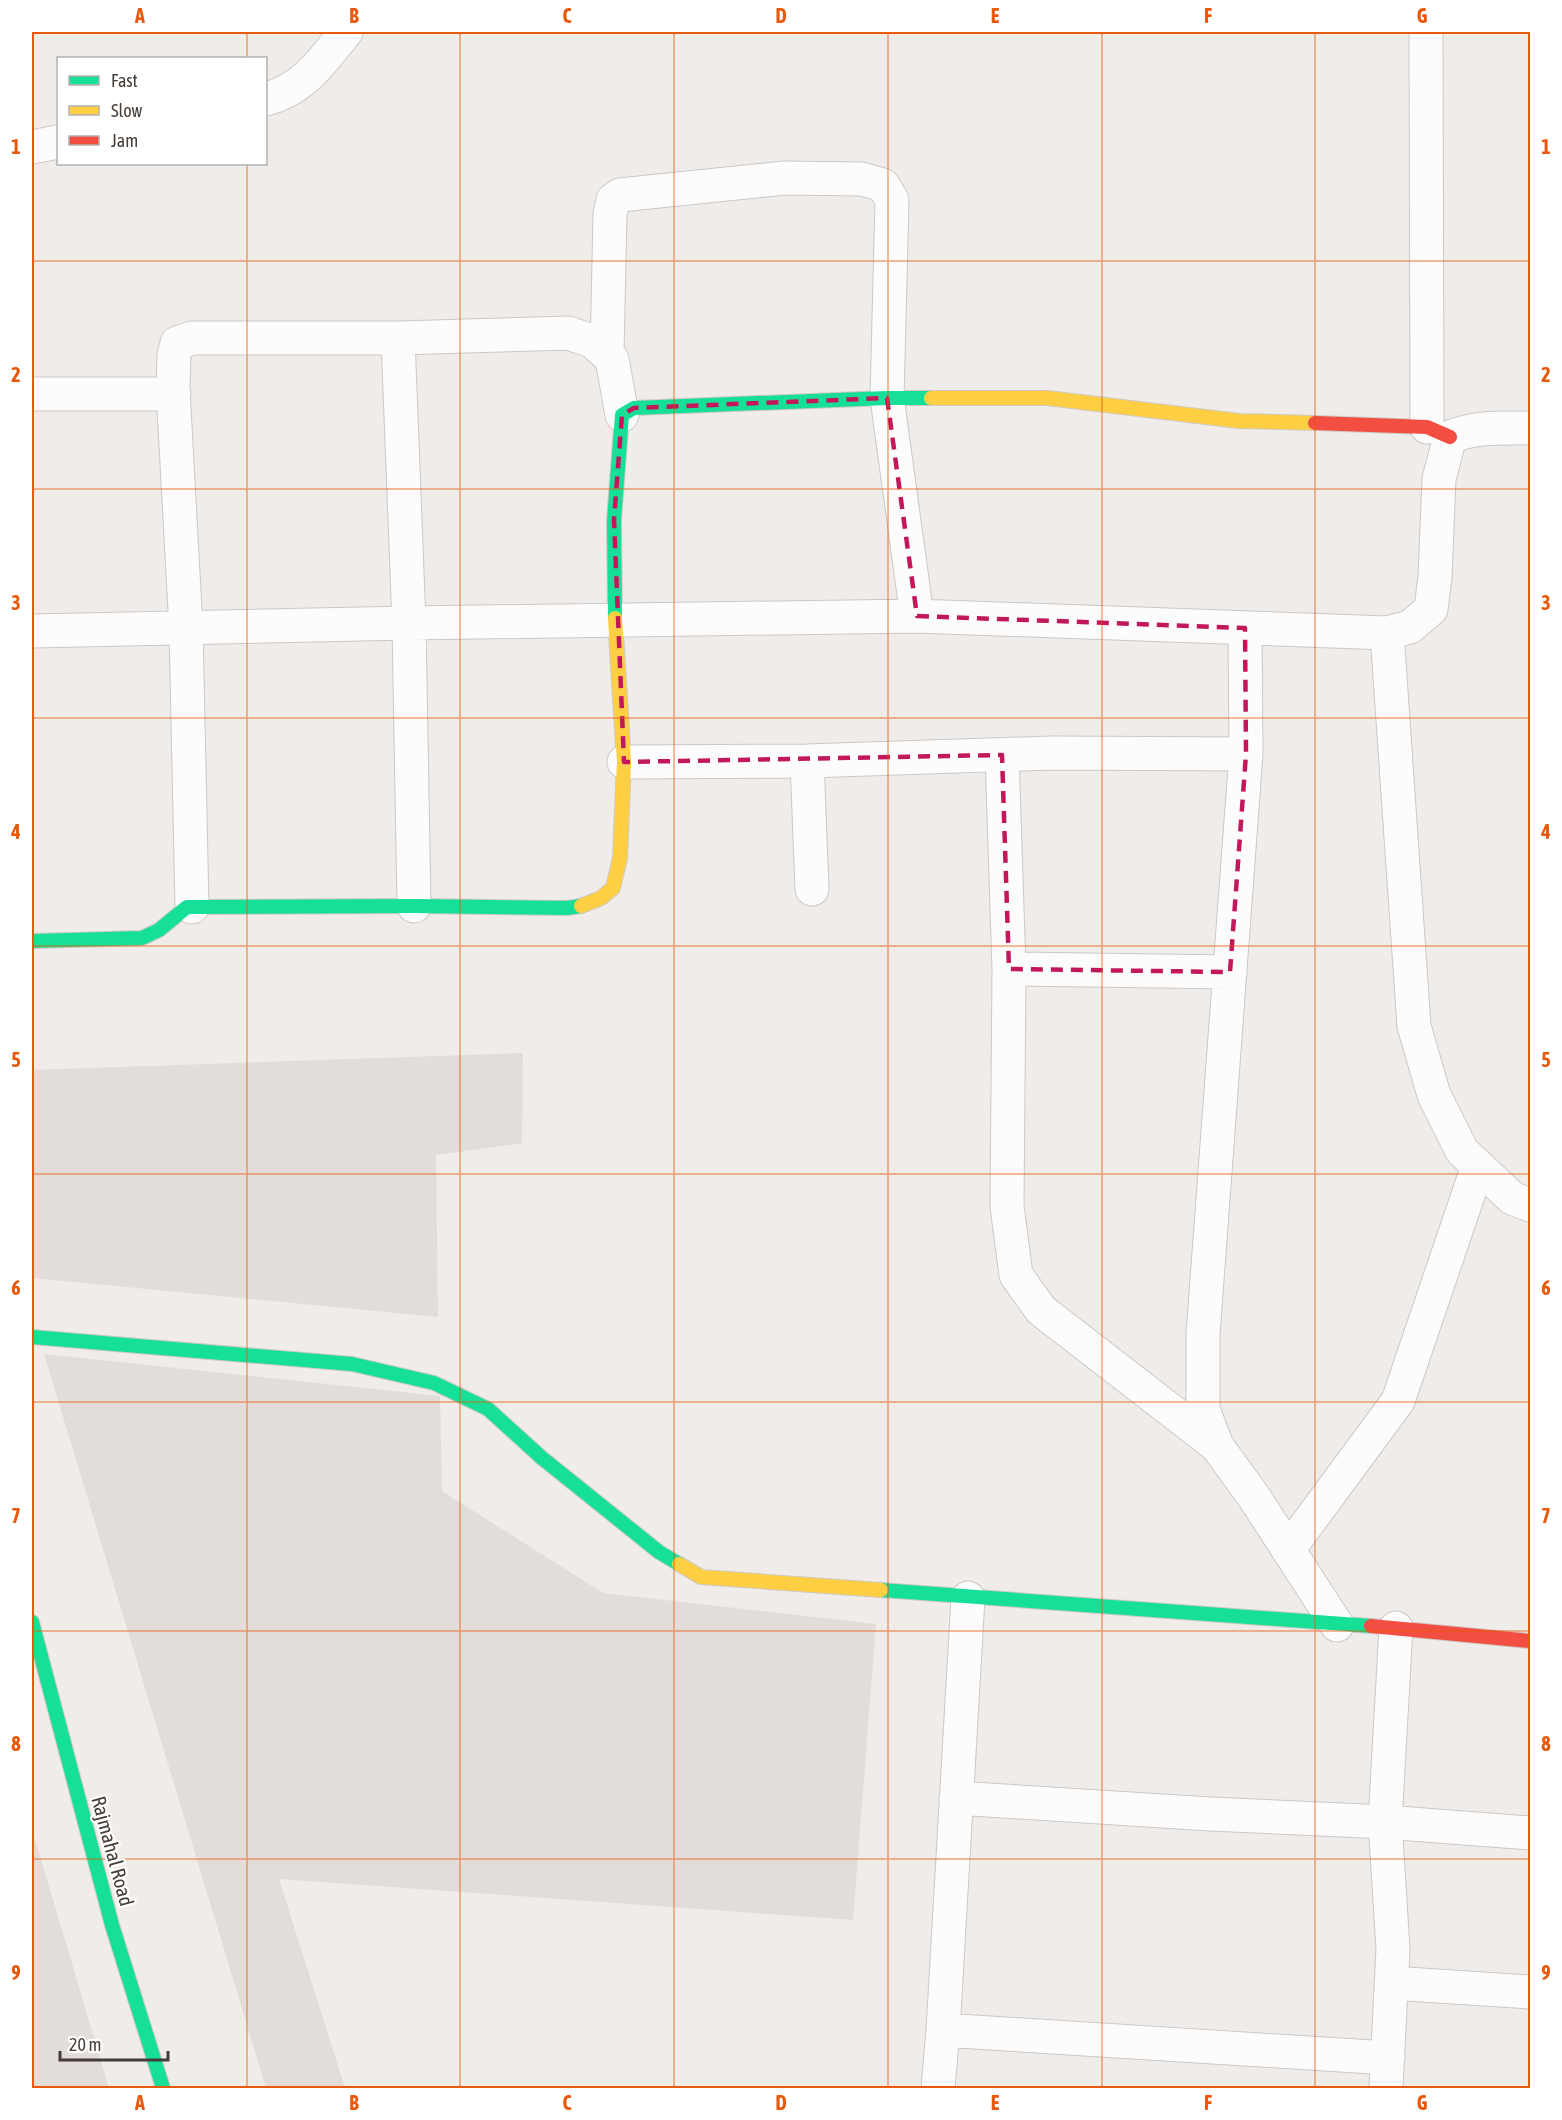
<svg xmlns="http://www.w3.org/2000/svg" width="1562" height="2120" font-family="'Asap Condensed',sans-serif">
<rect width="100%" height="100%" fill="#efece9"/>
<path fill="#e2ddda" d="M523 1053 522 1143 436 1155 438 1317 32 1278V1070Z
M44 1354 440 1396 442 1491 603 1593 876 1624 853 1920 279 1879 345 2088H266Z
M32 1829 109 2088H32Z"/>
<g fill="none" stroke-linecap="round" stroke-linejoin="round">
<defs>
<path id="street" d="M1426 32 1427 427
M266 99C303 90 323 60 346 32
M32 147 58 142
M398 338 409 623 414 906
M607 353 610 214 613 200 620 195 785 178 862 179 883 185 892 200 887 398 917 616
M32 394H174
M1245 628 1246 754 1203 1334V1409L1217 1446 1254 1497 1337 1625
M32 631 409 623 917 616 1387 633 1410 627 1431 609 1435 577 1439 479 1450 437C1477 426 1502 428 1530 428
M1387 633 1414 1026 1434 1095 1462 1151 1512 1198 1530 1205
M1002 755 1009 969 1007 1206 1016 1275 1041 1310 1217 1446
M807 761 812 889
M624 762 807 761 1052 753 1246 754
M192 907 186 628 173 390 174 355 177 343 192 338H398L568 333 592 341 612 359 622 415
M1009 969 1230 972
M1288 1550 1398 1401 1478 1166
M956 1798 1210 1814 1385 1822 1530 1833
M1391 1983 1530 1992
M943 2030 1388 2058
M938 2088 943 2030 968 1598
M1386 2088 1393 1949 1385 1822 1396 1628"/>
<path id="fast" d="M615 618 614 520 622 415 634 408 887 398H931
M32 941 142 938 159 930 187 907 414 906 567 908 581 906
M32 1337 352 1364 434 1383 488 1409 542 1458 659 1552 679 1564
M881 1590 1371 1626
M32 1622 112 1925 163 2088"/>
<path id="slow" d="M931 398H1047L1239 421 1315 423
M581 906 601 898 613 888 620 858 624 762 615 618
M679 1564 701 1577 881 1590"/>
<path id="jam" d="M1315 423 1427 427 1450 437
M1371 1626 1530 1641"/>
</defs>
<use href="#street" stroke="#ccc8c5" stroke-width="35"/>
<use href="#fast" stroke="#cfc9c2" stroke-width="16"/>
<use href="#slow" stroke="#cfc9c2" stroke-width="16"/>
<use href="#jam" stroke="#cfc9c2" stroke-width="16"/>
<use href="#street" stroke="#fdfcfc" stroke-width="33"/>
<use href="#fast" stroke="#16e098" stroke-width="14"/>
<use href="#slow" stroke="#ffcf43" stroke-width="14"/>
<use href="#jam" stroke="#f24e42" stroke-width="14"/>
</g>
<path fill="none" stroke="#c2185b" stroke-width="4.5" stroke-dasharray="12 8" stroke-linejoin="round" d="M887 398 917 616 1245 628 1246 754 1230 972 1009 969 1002 755 624 762 614 520 622 415 634 408Z"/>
<path fill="none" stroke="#e8590c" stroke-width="1.5" stroke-opacity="0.55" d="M247 32V58M460 32V2088M674 32V2088M888 32V2088M1102 32V2088M1315 32V2088M247 164V2088M32 261H1530M32 489H1530M32 718H1530M32 946H1530M32 1174H1530M32 1402H1530M32 1631H1530M32 1859H1530"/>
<g text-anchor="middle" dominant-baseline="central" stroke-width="4.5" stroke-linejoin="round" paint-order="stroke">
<g font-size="20" fill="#443c36" stroke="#fff">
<text transform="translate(113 1851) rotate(75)">Rajmahal Road</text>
</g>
</g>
<rect width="1562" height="2120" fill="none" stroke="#ffffff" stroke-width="66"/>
<rect x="57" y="57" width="210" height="108" fill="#ffffff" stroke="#b4b1af" stroke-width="1.5"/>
<rect x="69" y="76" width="30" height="9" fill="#16e098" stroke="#b4b1af" stroke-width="1.5"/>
<text x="111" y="87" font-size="18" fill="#443c36">Fast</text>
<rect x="69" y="106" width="30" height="9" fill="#ffcf43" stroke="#b4b1af" stroke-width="1.5"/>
<text x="111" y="117" font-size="18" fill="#443c36">Slow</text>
<rect x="69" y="136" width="30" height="9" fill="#f24e42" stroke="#b4b1af" stroke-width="1.5"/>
<text x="111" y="147" font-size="18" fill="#443c36">Jam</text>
<path d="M60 2051v9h108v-9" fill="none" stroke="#443c36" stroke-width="3"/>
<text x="69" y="2051" font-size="18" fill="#443c36" stroke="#ffffff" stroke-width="4.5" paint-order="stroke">20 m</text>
<rect x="33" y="33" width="1496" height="2054" fill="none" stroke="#e8590c" stroke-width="2"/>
<g font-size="20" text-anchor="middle" font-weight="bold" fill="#e8590c">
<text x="140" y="23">A</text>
<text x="354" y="23">B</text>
<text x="567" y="23">C</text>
<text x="781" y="23">D</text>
<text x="995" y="23">E</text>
<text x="1208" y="23">F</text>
<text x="1422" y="23">G</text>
<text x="16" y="154">1</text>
<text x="1546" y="154">1</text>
<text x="16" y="382">2</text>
<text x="1546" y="382">2</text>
<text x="16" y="610">3</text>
<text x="1546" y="610">3</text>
<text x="16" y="839">4</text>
<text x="1546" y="839">4</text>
<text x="16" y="1067">5</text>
<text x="1546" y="1067">5</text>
<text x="16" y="1295">6</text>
<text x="1546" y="1295">6</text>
<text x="16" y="1523">7</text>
<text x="1546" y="1523">7</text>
<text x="16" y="1751">8</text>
<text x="1546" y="1751">8</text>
<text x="16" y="1980">9</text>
<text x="1546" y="1980">9</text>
<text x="140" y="2110">A</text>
<text x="354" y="2110">B</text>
<text x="567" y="2110">C</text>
<text x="781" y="2110">D</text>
<text x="995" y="2110">E</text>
<text x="1208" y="2110">F</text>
<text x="1422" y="2110">G</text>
</g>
</svg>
